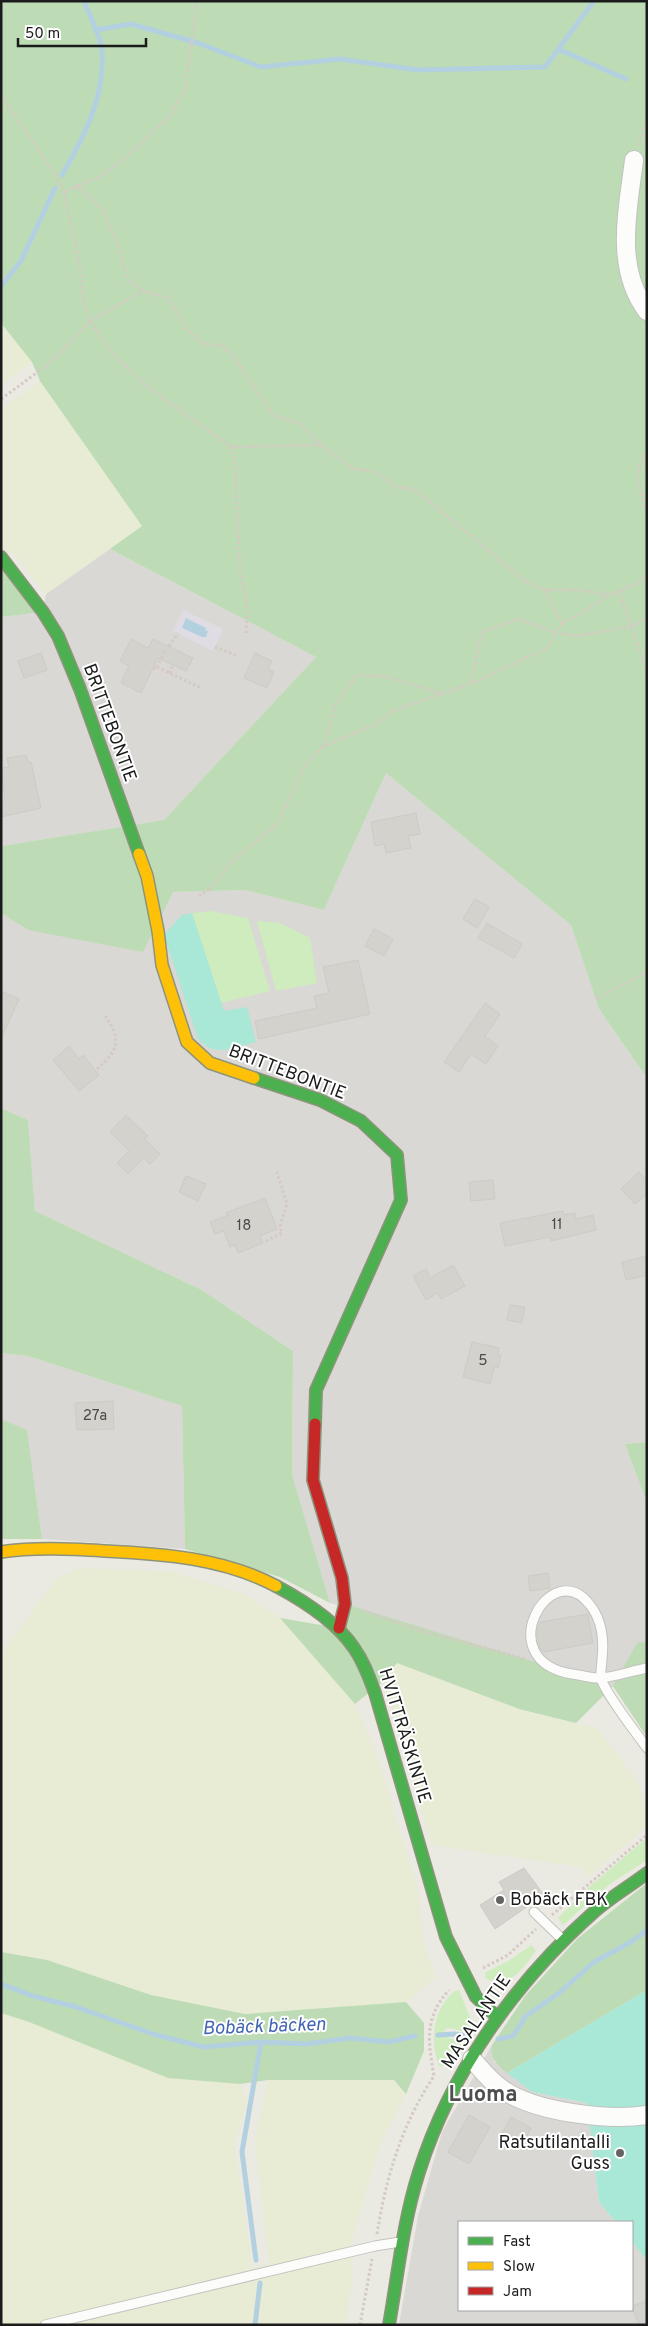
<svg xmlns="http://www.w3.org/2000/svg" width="648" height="2326" font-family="Overpass,sans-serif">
<rect width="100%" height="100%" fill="#eae9e2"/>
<path fill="#d9d8d4" d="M110 549 316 657 164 820 1 846V617L43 612 46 594Z
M386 773 571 925 599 1009 647 1078V1442L625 1444 647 1503V1737L613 1686 330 1603 292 1474 293 1351 202 1290 35 1211 28 1120 1 1108V913L28 930 172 892 245 890 324 910Z
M1 1353 28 1356 182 1406 185 1549 42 1539 27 1431 1 1419Z
M492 2045 494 2062 532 2092 587 2103 599 2202 616 2222H459V2310H632V2242L647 2261V2325H399L418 2216 442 2132Z"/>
<path fill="#e8ecd4" d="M1 323 32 362 1 386Z
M40 381 142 526 46 594 16 556 1 548V410Z
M79 1568 173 1572 246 1595 280 1618 355 1704 375 1750 419 1894 422 1937 436 1977 406 2002 245 2014 151 1995 47 1960 1 1952V1655L56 1579Z
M397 1663 519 1709 597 1728 638 1782 647 1816V1826L588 1877 581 1867 431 1845 401 1727 382 1682Z
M1 2013 213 2081 240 2084 247 2102 234 2143 251 2256 250 2269 269 2264 255 2141 268 2080H394L406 2094 381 2141 351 2242 352 2281 345 2325H1Z"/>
<path fill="#ceecbd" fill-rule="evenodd" d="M211 911 248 918 270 991 221 1003 192 913Z
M257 921 280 923 310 938 317 983 276 991Z
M647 1838V1860L610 1884 563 1925 558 1918 588 1888Z
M532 1945 536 1951C523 1968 509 1991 485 1978L486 1972 508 1961Z
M459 1990 474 2028 453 2067 439 2066C431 2044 432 2017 447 1999 451 1995 453 1991 459 1990ZM450 2028 468 2033 467 2036C459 2040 450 2041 444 2034L445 2029Z"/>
<path fill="#bddcb5" d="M1 1H647V1078L599 1009 571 925 386 773 324 910 245 890 173 892 143 952 28 930 1 913V846L164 820 316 657 110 549 142 526 40 381 32 362 1 323Z
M1 566 43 612 1 617Z
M1 1108 28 1120 35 1211 202 1290 293 1351 292 1474 330 1603 280 1577 185 1549 182 1406 28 1356 1 1353Z
M1 1419 27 1430 42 1539H1Z
M647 1442V1503L625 1444Z
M345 1604 613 1686 637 1643 647 1642V1737L613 1686 576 1723 519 1709 397 1663 382 1682 355 1704 280 1618 338 1628Z
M647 1883V1990L507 2073C496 2064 490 2059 492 2045L525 1996 577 1939Z
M1 1952 47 1960 151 1995 245 2014 406 2002 424 2023V2051L406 2094 394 2080H268L240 2084 168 2078 29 2022 1 2013Z"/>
<path fill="#a9e7d6" d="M192 913 224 1011 247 1007 256 1042C233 1048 216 1058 198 1039L164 935 182 915Z
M647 1990V2261L632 2242V2222H616L599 2202 587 2103 532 2092 507 2073Z"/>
<path fill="#dfdde3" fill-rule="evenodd" d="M183 610 223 629 213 651 173 631ZM186 619 205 630 182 628Z"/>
<path fill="#b3d0e1" d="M186 618 206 628 205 630 208 631 206 637H202L182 628Z"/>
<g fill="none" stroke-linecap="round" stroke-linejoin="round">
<path stroke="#b3d0e1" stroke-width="5" d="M95 30 131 24 198 43 261 67 340 59 418 70 545 67 594 1
M558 49 626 79
M62 175C84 137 105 97 102 52 102 38 89 15 84 1
M1 286 21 261 55 188
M1 1984 33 1996 76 2007 156 2035 204 2047 261 2042 306 2044 350 2038 389 2042 415 2036
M438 2035 454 2034 468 2036
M498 2039 513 2036 526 2016 559 1993 594 1962 631 1942 647 1930
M256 2260 242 2152 261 2042
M255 2325 260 2283"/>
</g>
<path fill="#d4d2cd" stroke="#cdcbc4" d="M131 639 148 648 153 639 193 658 186 671 158 658 141 693 121 683 129 666 120 661Z
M41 653 47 670 24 678 18 661Z
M255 653 272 661 268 669 274 672 267 688 244 678Z
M26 755 28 762H31L41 808 1 817V801L5 800 1 768 9 767 7 758Z
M416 813 420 834 408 836 411 848 386 853 384 844 375 846 371 822Z
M475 899 489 907 477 928 463 919Z
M487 923 522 944 514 958 478 938Z
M374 929 393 939 384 956 365 946Z
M358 960 370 1014 259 1039 255 1021 317 1008 314 996 329 993 323 967Z
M1 991 19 999 1 1039Z
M485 1003 500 1014 485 1036 498 1046 486 1064 471 1054 459 1072 444 1062Z
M69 1046 79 1059 83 1055 99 1075 79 1091 53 1060Z
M126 1115 148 1136 145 1139 160 1154 150 1164 144 1158 128 1174 117 1163 129 1151 110 1132Z
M639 1172 647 1180V1194L635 1204 621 1189Z
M186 1176 206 1184 198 1201 179 1192Z
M493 1180 495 1199 471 1201 469 1182Z
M265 1198 277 1229 260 1236 263 1243 238 1253 235 1245 230 1247 224 1231 215 1234 210 1222 229 1215 225 1213Z
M563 1211 564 1215 575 1213 576 1219 593 1215 596 1230 551 1241 550 1237 505 1246 500 1223Z
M647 1256V1275L626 1280 622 1262Z
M453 1265 465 1286 441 1299 438 1293 426 1300 413 1276 426 1269 430 1278Z
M510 1305 525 1307 522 1323 507 1320Z
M472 1342 499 1348 498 1354 501 1355 498 1368 494 1367 490 1384 463 1377Z
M113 1401 114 1429 77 1430 75 1403Z
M548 1573 550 1588 530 1591 528 1576Z
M588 1614 593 1643 544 1652 540 1648 537 1633 540 1622Z
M524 1868 544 1895 495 1929 480 1905 504 1890 499 1882Z
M469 2115 490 2127 469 2164 448 2152Z
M511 2117 531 2128 522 2145 502 2134Z
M647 2301V2325H639L632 2306Z"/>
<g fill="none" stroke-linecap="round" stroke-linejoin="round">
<defs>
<path id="lane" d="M647 1668C632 1671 617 1676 602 1678 593 1679 582 1675 572 1674 489 1661 551 1553 590 1605 602 1620 604 1641 602 1659 602 1665 600 1673 601 1678 604 1692 637 1734 647 1748
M534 1912 562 1939
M45 2325 375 2246 400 2242"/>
<path id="street" d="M634 160C628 210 614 267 647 311
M472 2059C481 2069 490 2081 502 2089 534 2112 608 2121 647 2115"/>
<path id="fast" d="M1 557 43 612 58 636 80 689 139 854
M254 1078 320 1100 361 1121 397 1155 401 1200 316 1390 315 1424
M276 1586C304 1601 336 1621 354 1648 364 1662 369 1677 375 1693L446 1937 476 1997 498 2018
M389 2325C398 2274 403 2222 419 2172 451 2071 516 1981 595 1911 611 1897 630 1886 647 1873"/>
<path id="slow" d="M139 854 147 876 158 931 162 965 187 1042 210 1063 254 1078
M1 1552C36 1547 70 1549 105 1551 164 1554 223 1558 276 1586"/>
<path id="jam" d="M315 1424 313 1480 342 1578 345 1604 339 1628"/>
</defs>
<use href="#lane" stroke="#c2c2bf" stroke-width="11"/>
<use href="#street" stroke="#c2c2bf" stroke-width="20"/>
<use href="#fast" stroke="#8e947b" stroke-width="14"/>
<use href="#slow" stroke="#8e947b" stroke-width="14"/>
<use href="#jam" stroke="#8e947b" stroke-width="14"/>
<path stroke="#d6c9c4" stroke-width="3" stroke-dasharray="2.5 2.5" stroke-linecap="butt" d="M1 96 55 174 64 192 80 266 84 304 90 321 114 355 145 385 231 447 321 445 353 469 374 471 396 487 414 489 525 581 544 590 562 623
M639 145 647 117
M76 186 102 209 115 237 128 280 143 291 168 298 186 328 202 343 221 346 232 354 273 415 299 423 321 445
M64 192 101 176 124 159 170 116 185 90 197 1
M1 399 50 363 90 321 143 291
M231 447 235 461 240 573 247 600 246 634
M647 451C632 468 641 495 647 514
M544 590H582L609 595
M618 591 632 626 647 676
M169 646 178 633
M215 647 237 656
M157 667 201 688
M153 668 156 669 165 651
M169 673 173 665
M471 683 482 632 519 619 557 633 578 636 632 626 647 619
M324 746 335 706 357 675 388 677 442 694
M199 896 213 886 231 862 278 823 305 765 324 746 374 725 394 710 470 684 547 648 562 623 579 615 609 595 638 583 647 575
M596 999 647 972
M97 1069C119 1049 122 1041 105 1015
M266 1241 282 1233 280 1226 287 1204 277 1172
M364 1611 415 1629 526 1659
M552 1915 647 1835
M483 1968 508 1955 536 1929
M377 2234C386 2177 402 2124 434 2076 428 2041 424 2018 449 1990
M360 2325 372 2259"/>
<use href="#lane" stroke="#fcfcfb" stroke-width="9"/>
<use href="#street" stroke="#fcfcfb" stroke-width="18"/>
<use href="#fast" stroke="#4caf50" stroke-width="11"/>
<use href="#slow" stroke="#ffc107" stroke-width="11"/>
<use href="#jam" stroke="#c62828" stroke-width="11"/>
</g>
<g fill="#636361" stroke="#fff" stroke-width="2">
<circle cx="500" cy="1900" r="5"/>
<circle cx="620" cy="2153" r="5"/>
</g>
<g text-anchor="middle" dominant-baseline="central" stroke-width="4" stroke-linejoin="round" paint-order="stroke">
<g font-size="15" fill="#4a4a48">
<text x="557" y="1225">11</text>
<text x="244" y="1226">18</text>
<text x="483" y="1361">5</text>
<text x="95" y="1416">27a</text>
</g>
<g font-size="18" fill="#1b1b1b" stroke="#fff">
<text transform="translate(109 723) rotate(70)">BRITTEBONTIE</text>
<text transform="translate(287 1073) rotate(21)">BRITTEBONTIE</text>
<text transform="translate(404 1736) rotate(73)">HVITTRÄSKINTIE</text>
<text transform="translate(477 2022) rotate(-56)">MASALANTIE</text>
</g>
<g font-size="18" fill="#1b1b1b" stroke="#fff" text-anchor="start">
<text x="510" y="1900">Bobäck FBK</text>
<text x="610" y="2143" text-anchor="end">Ratsutilantalli<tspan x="610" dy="21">Guss</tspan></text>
</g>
<g font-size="19" font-style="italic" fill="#4065b2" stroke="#fff">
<text transform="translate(264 2027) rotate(-2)">Bobäck bäcken</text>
</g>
<g font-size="22" font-weight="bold" fill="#4e4e4e" stroke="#fff">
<text x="483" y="2095">Luoma</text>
</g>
</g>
<rect width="648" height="2326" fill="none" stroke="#1b1b1b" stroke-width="5"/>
<rect x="458" y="2221" width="175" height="90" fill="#ffffff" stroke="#a4a4a4"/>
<rect x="468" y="2237" width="25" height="8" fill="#4caf50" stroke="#a4a4a4"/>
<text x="503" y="2246" font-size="15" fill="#1b1b1b">Fast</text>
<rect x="468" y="2262" width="25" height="8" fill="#ffc107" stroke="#a4a4a4"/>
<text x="503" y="2271" font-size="15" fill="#1b1b1b">Slow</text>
<rect x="468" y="2287" width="25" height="8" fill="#c62828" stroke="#a4a4a4"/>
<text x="503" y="2296" font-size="15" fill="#1b1b1b">Jam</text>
<path d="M18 38v8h128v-8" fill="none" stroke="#1b1b1b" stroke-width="2.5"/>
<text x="25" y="38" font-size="15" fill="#1b1b1b" stroke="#ffffff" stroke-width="4" paint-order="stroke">50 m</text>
</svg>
